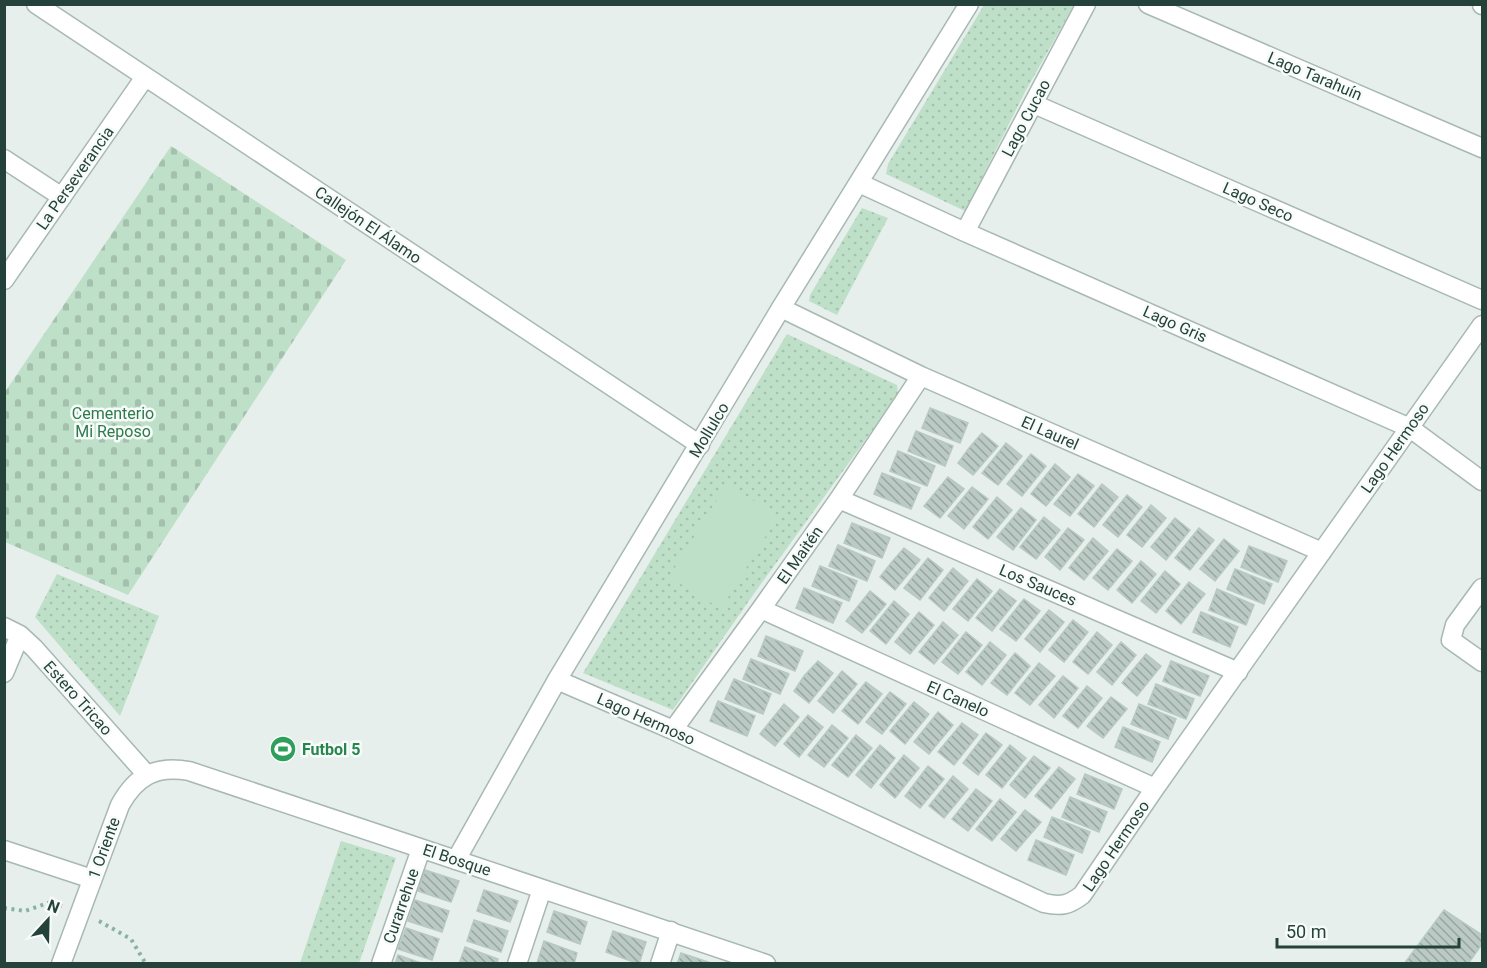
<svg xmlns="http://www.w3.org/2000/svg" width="1487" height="968" font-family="Roboto,sans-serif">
<defs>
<pattern id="green-dots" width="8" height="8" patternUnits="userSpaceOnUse" patternTransform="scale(1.5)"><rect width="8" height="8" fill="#bfe0c8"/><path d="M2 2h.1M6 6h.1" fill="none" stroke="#a4c1ad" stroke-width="1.8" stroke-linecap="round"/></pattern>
<pattern id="cemetery-stones" width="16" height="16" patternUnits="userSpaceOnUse" patternTransform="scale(1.5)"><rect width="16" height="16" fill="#bfe0c8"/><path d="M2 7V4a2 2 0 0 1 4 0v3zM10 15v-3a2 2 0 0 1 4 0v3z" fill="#a4c1ad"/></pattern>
<pattern id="building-back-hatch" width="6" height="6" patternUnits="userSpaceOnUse" patternTransform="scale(1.5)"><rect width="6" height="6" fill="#bbcac4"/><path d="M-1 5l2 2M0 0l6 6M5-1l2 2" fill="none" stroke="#98a6a0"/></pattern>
</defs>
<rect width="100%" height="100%" fill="#e6efeb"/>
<path fill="url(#green-dots)" d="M984 5H1074L1025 92 965 211 886 174 888 164Z
M862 208 888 218 837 315 809 301 810 295Z
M787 334 897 385 898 395 753 595 673 710 583 673Z
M57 574 159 616 120 716 35 617Z
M341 841 396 858 359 963H300Z"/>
<path fill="url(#cemetery-stones)" d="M171 146 346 260 128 595 5 542V392Z"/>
<path fill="#bfe0c8" d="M727 484 778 516 721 609 669 577Z"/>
<path fill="url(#building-back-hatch)" stroke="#b8c9c2" stroke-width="1.5" d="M930 408 968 423 960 443 922 428Z
M916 431 953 446 945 466 908 451Z
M982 433 998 446 973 475 958 463 969 448Z
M1006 443 1022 456 998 485 982 473Z
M898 451 935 466 927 486 890 471Z
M1031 454 1046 466 1022 496 1007 484Z
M1055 464 1070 477 1046 506 1031 494Z
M882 473 920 488 911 509 874 494Z
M1078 474 1094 486 1070 516 1054 504Z
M948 477 964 489 940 518 924 506Z
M1102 484 1118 497 1094 527 1078 514Z
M972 487 988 499 964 529 948 516Z
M1127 495 1142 507 1118 537 1103 525Z
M997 497 1012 510 988 539 973 527Z
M1151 505 1166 518 1142 547 1127 535Z
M1021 508 1036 520 1013 550 997 537Z
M1044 517 1060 530 1036 559 1020 547Z
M1175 518 1190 530 1166 560 1151 547Z
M852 523 890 538 882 558 844 543Z
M1068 528 1084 540 1060 570 1045 557Z
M1199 528 1214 540 1190 570 1175 558Z
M1093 538 1108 551 1084 580 1069 568Z
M1224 539 1239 551 1215 581 1200 569Z
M838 545 875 561 867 581 829 566Z
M1249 546 1287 561 1278 582 1241 567Z
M904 548 920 560 895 590 880 577 891 563Z
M1117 549 1132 561 1108 590 1093 578Z
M928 558 943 570 920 600 904 588Z
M1141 561 1156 574 1132 603 1117 590Z
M820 566 857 581 849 601 812 586Z
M953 568 968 581 944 611 929 598Z
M1235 569 1272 584 1264 604 1227 589Z
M1165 571 1180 584 1156 613 1141 601Z
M977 579 992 591 968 621 953 609Z
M1189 582 1205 594 1181 624 1166 611Z
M804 588 842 603 833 623 796 608Z
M1000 589 1016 601 992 631 976 618Z
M1217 589 1254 605 1246 625 1209 610Z
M870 591 886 604 862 633 846 621Z
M1024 599 1040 611 1016 641 1000 629Z
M894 601 909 614 886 644 870 631Z
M1049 610 1064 622 1040 652 1025 639Z
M919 612 934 625 910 654 895 642Z
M1201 612 1238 627 1230 647 1193 632Z
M1073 620 1088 632 1064 662 1049 650Z
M943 622 958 635 934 664 919 652Z
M966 632 982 645 958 674 942 662Z
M1097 632 1112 645 1088 674 1073 662Z
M766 636 803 651 795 671 758 656Z
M990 642 1006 655 982 685 966 672Z
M1121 642 1136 655 1112 685 1097 672Z
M1015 653 1030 666 1007 695 991 683Z
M1146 654 1161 666 1137 696 1122 683Z
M751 659 789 674 780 694 743 679Z
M818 661 833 673 809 703 794 691 804 676Z
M1171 661 1209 676 1200 696 1163 681Z
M1039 663 1055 676 1030 705 1015 693Z
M842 671 857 684 833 713 818 701Z
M1063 676 1078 688 1054 718 1039 705Z
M734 679 771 694 763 714 725 699Z
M866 682 882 694 858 724 842 711Z
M1156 684 1194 699 1186 719 1148 704Z
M1087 686 1102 698 1078 728 1063 716Z
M890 692 906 704 882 734 866 722Z
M1111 697 1127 709 1103 738 1087 726Z
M718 701 755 716 747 736 710 721Z
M914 702 929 714 905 744 890 731Z
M784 704 799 717 775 746 760 734Z
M1139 704 1176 719 1168 739 1131 724Z
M938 712 953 725 929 754 914 742Z
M808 715 823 727 799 757 784 744Z
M962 723 978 735 954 765 938 752Z
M832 725 848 738 824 767 808 755Z
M1123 727 1160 742 1152 762 1115 747Z
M986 733 1002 745 978 775 963 763Z
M856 735 872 748 848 777 832 765Z
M880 745 895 758 871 788 856 775Z
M1010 745 1026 758 1002 788 986 775Z
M904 755 919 768 895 798 880 785Z
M1034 756 1050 768 1025 798 1010 785Z
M928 766 944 779 920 808 905 796Z
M1059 767 1075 779 1051 809 1035 796Z
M1085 774 1122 789 1114 809 1077 794Z
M953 776 968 789 944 818 929 806Z
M976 789 992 801 968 831 952 819Z
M1070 797 1107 812 1099 832 1062 817Z
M1000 799 1016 812 992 841 976 829Z
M1025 810 1041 822 1016 851 1001 839Z
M1052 817 1090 832 1082 853 1044 837Z
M1036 840 1074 855 1066 875 1028 860Z
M425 870 459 881 451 902 418 891Z
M484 890 518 901 510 922 477 911Z
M415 900 449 911 442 932 408 921Z
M1444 910 1482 935V944L1468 964H1404Z
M554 911 587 922 580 944 547 932Z
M474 920 508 931 501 952 467 941Z
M406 928 439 939 432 960 398 949Z
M613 931 646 942 639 964 606 952Z
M544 941 577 953 574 964 537 963Z
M465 947 498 959 497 964H459Z
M681 953 714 964H677Z
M398 955 424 964H395Z"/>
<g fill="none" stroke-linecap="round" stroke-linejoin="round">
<defs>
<path id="minor" d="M36 4 700 445
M1148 4 1482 148
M1482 4V5
M1034 104 1482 300
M4 159 62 197
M859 183 965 232 1410 428 1482 481
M965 232 1086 4
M4 280 145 77
M781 308 921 376 1322 552
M839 499 1238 672
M1482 588 1455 625 1451 640 1482 662
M761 609 1155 788
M4 627 20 635 34 648 147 775
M4 673 20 635
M557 680 673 730 1044 903C1061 907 1069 905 1082 895L1155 788 1482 325
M673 730 761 609 839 499 921 376
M456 860 766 964
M381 964 421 849
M517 964 542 889
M660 964 671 931"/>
<path id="tertiary" d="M4 850 92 879
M61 964 120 805C136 776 156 765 189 771L456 860 557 680 781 308 969 4"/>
</defs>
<use href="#minor" stroke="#a8b8b2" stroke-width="21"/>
<use href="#tertiary" stroke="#a8b8b2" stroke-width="21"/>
<path stroke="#86b3a5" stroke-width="4" stroke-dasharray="3 4.5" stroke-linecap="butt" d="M4 908 25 911 51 902 62 906
M99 921 131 939 146 964"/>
<use href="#minor" stroke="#fff" stroke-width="18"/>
<use href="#tertiary" stroke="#fff" stroke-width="18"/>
</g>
<defs>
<symbol id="stadium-disc" viewBox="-11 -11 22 22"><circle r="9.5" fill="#2e9e5b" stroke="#f7fbf9"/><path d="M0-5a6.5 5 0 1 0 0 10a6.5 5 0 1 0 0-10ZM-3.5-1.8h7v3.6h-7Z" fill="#fff"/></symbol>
</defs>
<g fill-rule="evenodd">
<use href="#stadium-disc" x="268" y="734" width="30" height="30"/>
</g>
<g text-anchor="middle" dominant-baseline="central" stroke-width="5" stroke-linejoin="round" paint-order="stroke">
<g font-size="16" fill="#24423a" stroke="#f7fbf9">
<text transform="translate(1315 76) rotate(23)">Lago Tarahuín</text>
<text transform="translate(1026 118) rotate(-62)">Lago Cucao</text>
<text transform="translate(75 178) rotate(-55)">La Perseverancia</text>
<text transform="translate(1258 202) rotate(24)">Lago Seco</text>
<text transform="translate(368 225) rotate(34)">Callejón El Álamo</text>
<text transform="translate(1175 324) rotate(24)">Lago Gris</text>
<text transform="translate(709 430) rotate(-59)">Mollulco</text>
<text transform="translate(1050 433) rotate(24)">El Laurel</text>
<text transform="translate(1395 448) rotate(-55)">Lago Hermoso</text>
<text transform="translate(800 555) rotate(-55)">El Maitén</text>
<text transform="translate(1038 585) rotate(23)">Los Sauces</text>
<text transform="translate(78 698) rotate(48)">Estero Tricao</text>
<text transform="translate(958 699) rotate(24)">El Canelo</text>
<text transform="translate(646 719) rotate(24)">Lago Hermoso</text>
<text transform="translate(1116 846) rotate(-56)">Lago Hermoso</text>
<text transform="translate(104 848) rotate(-70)">1 Oriente</text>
<text transform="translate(457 860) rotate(18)">El Bosque</text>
<text transform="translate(401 906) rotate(-71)">Curarrehue</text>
</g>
<g font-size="16" fill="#2d7a4b" stroke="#f7fbf9">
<text x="113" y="413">Cementerio<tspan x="113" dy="18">Mi Reposo</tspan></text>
</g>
<g font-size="16" font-weight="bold" fill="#27864d" stroke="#f7fbf9" text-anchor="start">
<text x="302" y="749">Futbol 5</text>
</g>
</g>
<rect width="1487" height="968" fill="none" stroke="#24423a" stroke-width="12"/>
<g transform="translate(48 920) rotate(22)" stroke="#f7fbf9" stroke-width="4.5" paint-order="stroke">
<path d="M0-4.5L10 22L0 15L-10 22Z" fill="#24423a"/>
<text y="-9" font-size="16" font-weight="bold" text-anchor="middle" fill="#24423a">N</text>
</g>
<path d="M1277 938v9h182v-9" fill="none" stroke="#24423a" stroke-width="3"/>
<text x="1286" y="938" font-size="18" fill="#24423a" stroke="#f7fbf9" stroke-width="4.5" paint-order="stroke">50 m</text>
</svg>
